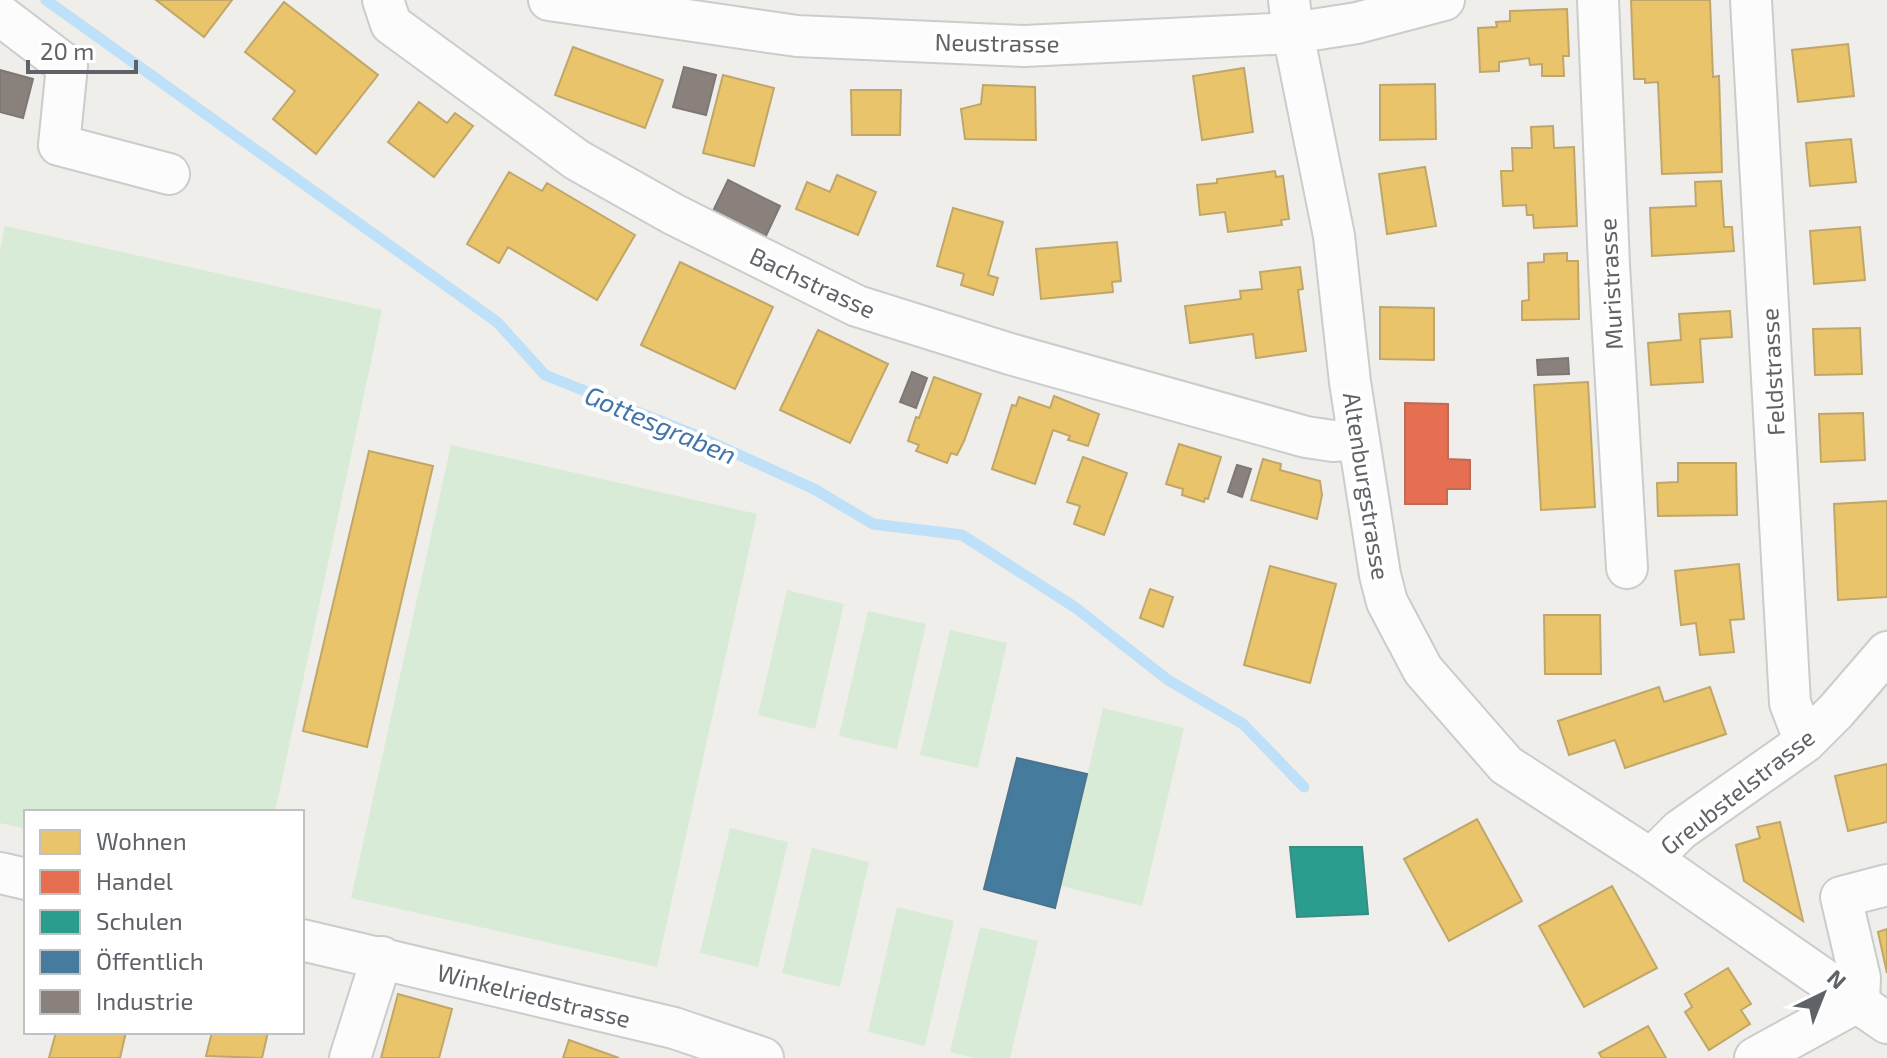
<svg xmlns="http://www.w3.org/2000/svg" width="1887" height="1058" font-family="'Exo 2',sans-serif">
<rect width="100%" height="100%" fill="#efeeea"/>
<path fill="#d8ebd6" d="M5 226 382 310 275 812H26V829L0 823V251Z
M451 445 757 514 657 967 351 898Z
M787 590 844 604 815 729 758 715Z
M868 611 926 624 897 749 839 736Z
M950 630 1007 643 978 768 920 755Z
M1103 708 1184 728 1142 906 1061 886Z
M730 828 788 842 758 967 700 953Z
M812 848 869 862 840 987 782 973Z
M897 907 954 921 925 1046 868 1032Z
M980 927 1038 941 1010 1058H975L950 1052Z"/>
<path fill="#e9c46a" stroke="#c0a769" stroke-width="2" d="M156 0H232L204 37Z
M1631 0H1710L1713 77 1719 76 1722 172 1662 174 1658 82 1645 83V79H1634Z
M284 2 378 75 316 154 273 119 295 91 245 52Z
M1567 9 1569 56H1563L1564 76H1542V64L1530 65 1529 58 1499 62V71L1480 72 1478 28 1497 27 1496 22 1510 21V11Z
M1848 44 1854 96 1798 102 1792 50Z
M573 47 663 80 645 128 555 95Z
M1244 68 1253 132 1202 140 1193 76Z
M723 75 774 88 754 166 703 153Z
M1435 84 1436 139 1380 140V85Z
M983 85 1035 87 1036 140 965 139 961 109 981 104Z
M851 90H901L900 135H852Z
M419 102 447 123 455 113 473 126 434 177 388 142Z
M1553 126 1554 148 1574 147 1577 226 1534 228 1533 215H1527L1526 205 1503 206 1501 171H1513L1512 148H1532L1531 127Z
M1851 139 1856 182 1810 186 1806 143Z
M1425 167 1436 226 1387 234 1379 174Z
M1275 171 1276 177 1283 176 1289 219 1281 220 1282 225 1228 232 1225 212 1200 215 1197 185 1217 183V179Z
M509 172 542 191 547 183 635 235 597 300 508 247 499 263 467 244Z
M837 175 876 192 858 235 796 209 807 182 830 192Z
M1721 181 1724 227H1732L1734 251 1652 256 1650 208 1696 206 1695 182Z
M953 208 1003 222 988 275 998 278 993 295 961 285 964 274 937 266Z
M1860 227 1865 280 1814 284 1810 231Z
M1117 242 1121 281 1112 282 1113 292 1041 299 1036 249Z
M1567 253V261H1578L1579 319 1522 320V301L1529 300 1528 263 1544 262V254Z
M680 262 773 307 735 389 641 345Z
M1300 267 1303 289 1298 290 1306 351 1256 358 1253 334 1190 343 1185 306 1241 299 1240 291 1262 289 1260 272Z
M1380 307 1434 308V360L1380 359Z
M1730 311 1732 337 1700 339 1703 382 1651 385 1648 343 1681 340 1679 314Z
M1860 328 1862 374 1815 375 1813 329Z
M818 330 888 364 850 443 780 410Z
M934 377 981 394 964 441 957 455 951 453 947 463 916 451 919 445 908 441 916 417 919 418Z
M1588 382 1595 507 1541 510 1534 385Z
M1054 396 1099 414 1088 446 1068 440 1070 436 1053 430 1035 484 992 469 1012 405 1016 406 1019 397 1050 408Z
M1863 413 1865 460 1821 462 1819 414Z
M1179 444 1221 457 1208 499 1205 498 1204 502 1182 495 1183 489 1166 484Z
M369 451 433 466 367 747 303 731Z
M1083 457 1127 473 1104 535 1074 524 1080 506 1067 502Z
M1263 459 1281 464 1280 470 1320 481 1322 495 1317 519 1251 500Z
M1678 463H1736L1737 515 1658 516 1657 483 1678 482Z
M1887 501V597L1838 600 1834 504Z
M1739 564 1744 619 1730 620 1734 652 1700 655 1696 623 1681 625 1675 571Z
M1270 566 1336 584 1310 683 1244 665Z
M1150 589 1173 597 1163 627 1140 618Z
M1544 615H1600L1601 674H1545Z
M1659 687 1664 702 1710 687 1726 734 1625 768 1615 740 1569 755 1558 721Z
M1887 764V822L1848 831 1835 776Z
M1477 819 1522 901 1449 941 1404 859Z
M1780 822 1803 921 1744 881 1736 845 1760 838 1757 827Z
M1612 886 1657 968 1584 1007 1539 926Z
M1887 929V973L1878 932Z
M1728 968 1751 1004 1741 1010 1750 1024 1709 1050 1685 1012 1692 1007 1685 994Z
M398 994 452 1009 439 1058H381Z
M1648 1026 1666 1058H1602L1599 1053Z
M56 1032H126L120 1058H49Z
M212 1032H268L262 1058 206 1056Z
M569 1040 619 1058H563Z"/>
<path fill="#e76f51" stroke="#be6b58" stroke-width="2" d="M1405 403 1448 404V459L1470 460V489H1447V504H1405Z"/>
<path fill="#2a9d8f" stroke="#3a8c83" stroke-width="2" d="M1290 847H1362L1368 914 1297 917Z"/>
<path fill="#457b9d" stroke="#4d748d" stroke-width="2" d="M1017 758 1087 774 1055 908 984 889Z"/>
<path fill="#8a817c" stroke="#7d7876" stroke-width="2" d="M684 67 716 75 706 115 673 107Z
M0 70 33 79 23 118 0 112Z
M728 180 780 206 765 238 712 213Z
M1568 358 1569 374 1538 375 1537 360Z
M912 372 927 378 916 408 900 402Z
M1237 465 1251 469 1242 497 1228 492Z"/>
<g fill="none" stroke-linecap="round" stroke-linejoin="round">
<path stroke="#bfe0f9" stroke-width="11" d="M46 0 497 322 545 375 693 434 814 489 873 524 962 535 1076 608 1168 680 1243 724 1304 787"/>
<defs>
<path id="street" d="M383 0 391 24 577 160 673 214 857 306 1010 354 1306 437 1333 441 1358 439
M549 0 797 36 1024 46 1293 33 1357 23 1444 0
M1289 0 1293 33 1334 236 1350 382 1380 575 1387 602 1423 670 1506 765 1651 859 1887 1023
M1598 0 1609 265 1627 568
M1751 0 1790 703 1805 742
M0 15 67 66 59 145 169 174
M1651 859 1680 830 1805 742 1836 711 1887 652
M0 873 26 879
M302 940 674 1028 763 1058
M350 1058 382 957
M1755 1058 1859 1001 1860 978 1841 897 1887 885"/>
</defs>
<use href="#street" stroke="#cbcccc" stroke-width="44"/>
<use href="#street" stroke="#fdfcfc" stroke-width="40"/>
</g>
<g text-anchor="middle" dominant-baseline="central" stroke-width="8" stroke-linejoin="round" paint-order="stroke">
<g font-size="24" fill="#5f6368" stroke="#fff">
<text transform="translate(997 42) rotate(1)">Neustrasse</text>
<text transform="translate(813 282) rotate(25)">Bachstrasse</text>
<text transform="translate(1610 284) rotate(-93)">Muristrasse</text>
<text transform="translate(1772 372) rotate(-93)">Feldstrasse</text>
<text transform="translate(1367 486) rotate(81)">Altenburgstrasse</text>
<text transform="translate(1737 791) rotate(-38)">Greubstelstrasse</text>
<text transform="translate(534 995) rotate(14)">Winkelriedstrasse</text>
</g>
<g font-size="26" font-style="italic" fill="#4174aa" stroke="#fff">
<text transform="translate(661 424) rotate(23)">Gottesgraben</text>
</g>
</g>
<rect x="24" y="810" width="280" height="224" fill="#ffffff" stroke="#bfc1c3" stroke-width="2"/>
<rect x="40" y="830" width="40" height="24" fill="#e9c46a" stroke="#bfc1c3" stroke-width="2"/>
<text x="96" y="850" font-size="24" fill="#5f6368">Wohnen</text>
<rect x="40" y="870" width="40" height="24" fill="#e76f51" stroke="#bfc1c3" stroke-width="2"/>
<text x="96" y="890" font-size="24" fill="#5f6368">Handel</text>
<rect x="40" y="910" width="40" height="24" fill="#2a9d8f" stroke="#bfc1c3" stroke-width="2"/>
<text x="96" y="930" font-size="24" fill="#5f6368">Schulen</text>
<rect x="40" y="950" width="40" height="24" fill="#457b9d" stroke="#bfc1c3" stroke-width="2"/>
<text x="96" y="970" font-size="24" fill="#5f6368">Öffentlich</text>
<rect x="40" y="990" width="40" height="24" fill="#8a817c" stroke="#bfc1c3" stroke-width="2"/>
<text x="96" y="1010" font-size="24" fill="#5f6368">Industrie</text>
<g transform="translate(1823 994) rotate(43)" stroke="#ffffff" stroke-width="6" paint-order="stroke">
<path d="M0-6L14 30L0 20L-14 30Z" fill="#5f6368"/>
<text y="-12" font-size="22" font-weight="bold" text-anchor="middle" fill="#5f6368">N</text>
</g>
<path d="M28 60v12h108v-12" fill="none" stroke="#5f6368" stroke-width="4"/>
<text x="40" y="60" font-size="24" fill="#5f6368" stroke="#ffffff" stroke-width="6" paint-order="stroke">20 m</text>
</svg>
